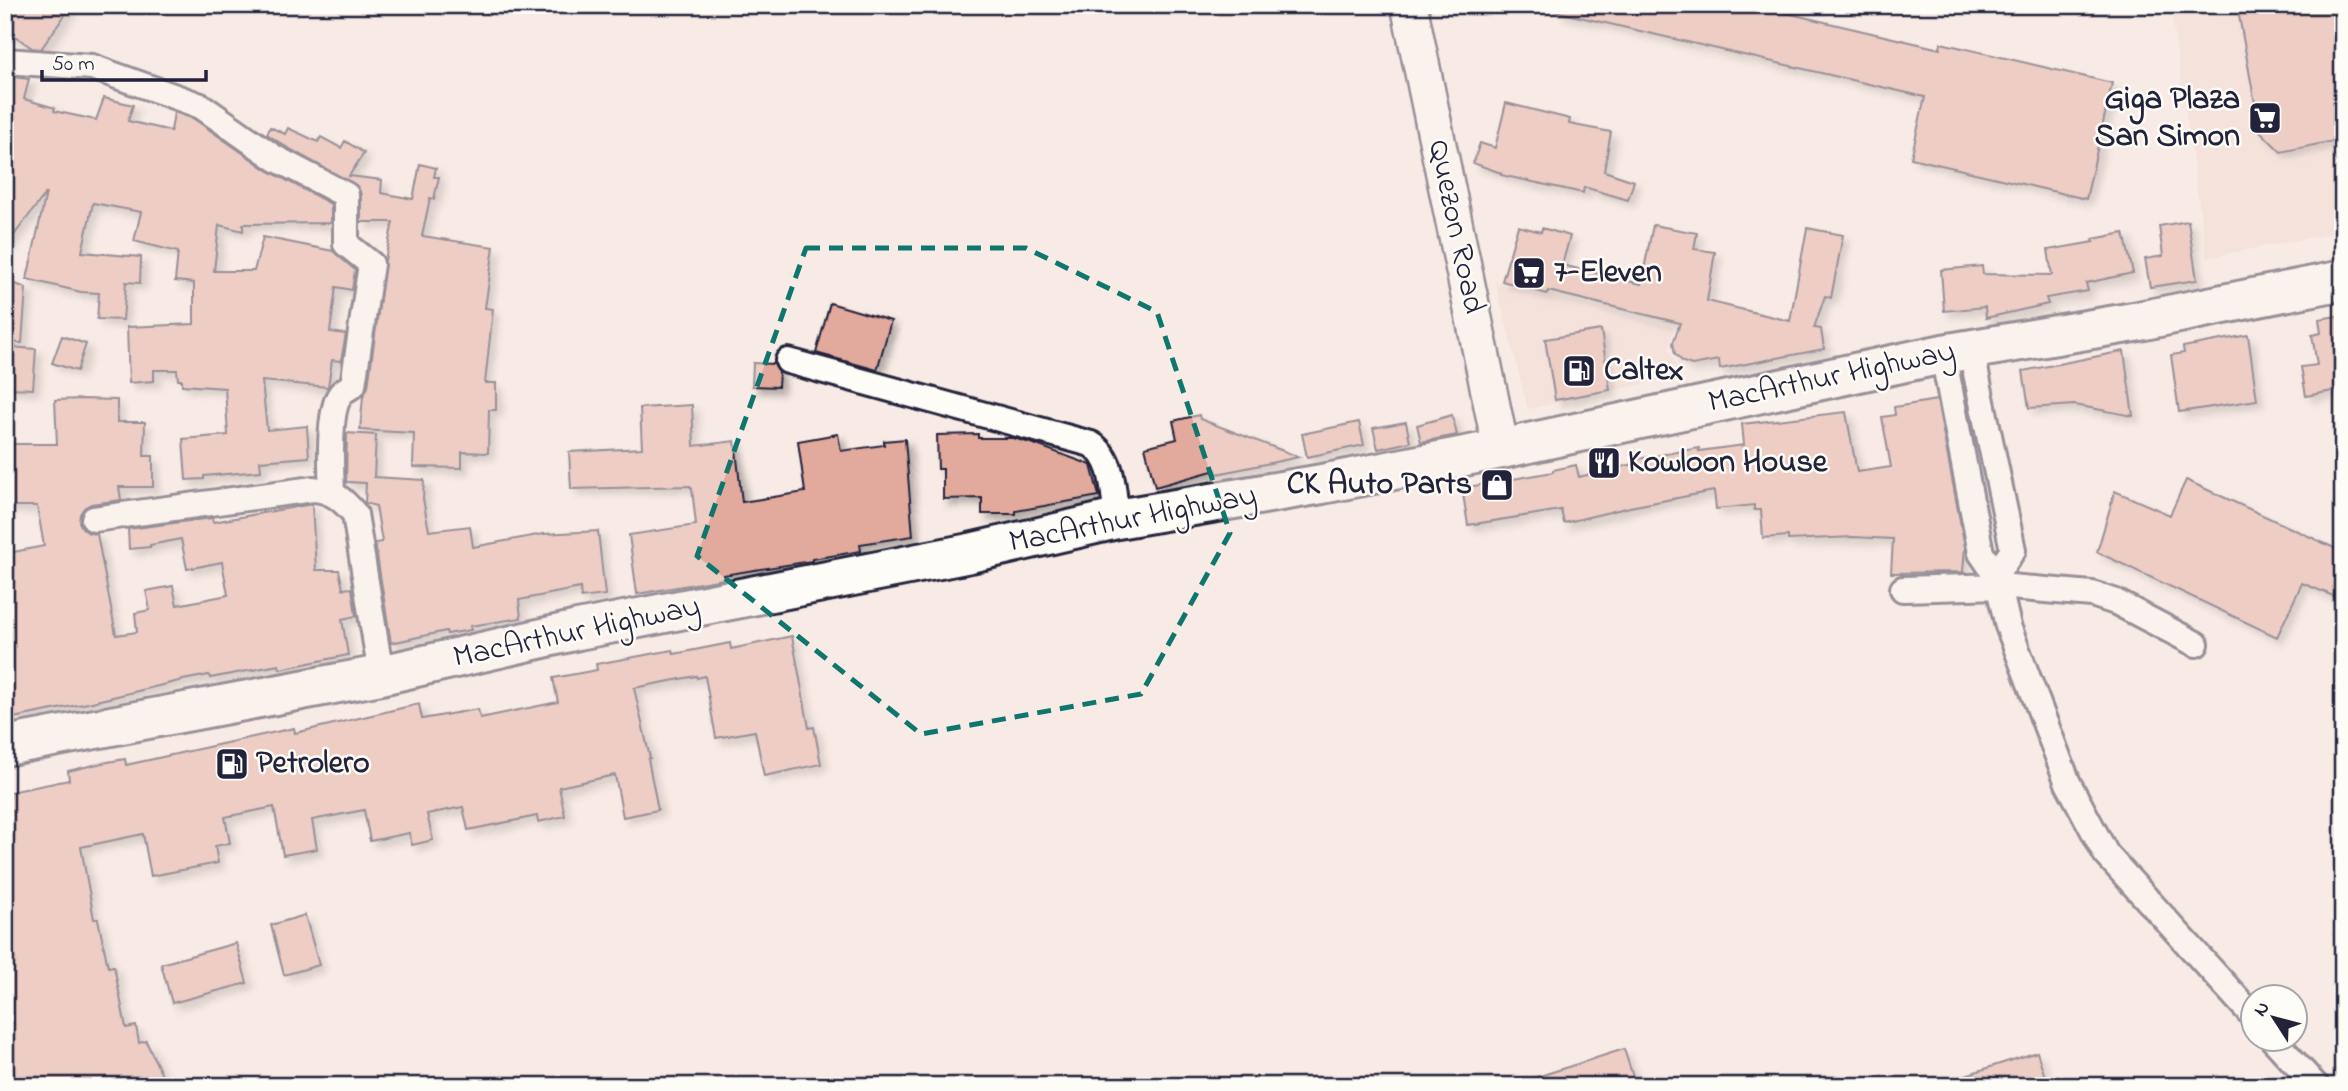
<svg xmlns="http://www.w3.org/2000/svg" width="2348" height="1091" font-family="'Indie Flower',sans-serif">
<defs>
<filter id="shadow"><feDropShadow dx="6" dy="6" stdDeviation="3.5" flood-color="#0004"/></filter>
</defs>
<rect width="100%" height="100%" fill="#f8ebe5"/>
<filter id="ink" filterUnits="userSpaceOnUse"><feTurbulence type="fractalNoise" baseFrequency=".0143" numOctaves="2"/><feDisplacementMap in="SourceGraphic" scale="14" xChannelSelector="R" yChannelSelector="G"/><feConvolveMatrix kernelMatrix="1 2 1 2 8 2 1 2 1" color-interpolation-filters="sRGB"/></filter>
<g filter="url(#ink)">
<path fill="#f1d7cf" d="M2170 5H2343V231L2207 258Z
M1495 282 1674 327 1669 349 1681 376 1528 409Z"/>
<path fill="#e2a99d" stroke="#22223b" stroke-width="2" filter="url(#shadow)" d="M14 5H72L41 49 32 48 5 29V18Z
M1559 5H1752L1940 49 1941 43 2112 83 2086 199 1911 158 1925 97 1558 12Z
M2237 5H2343V139L2281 152 2260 131Z
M5 76 29 79 24 99 55 108 54 111 96 120 104 98 133 105 128 121 171 131 174 112 194 119 267 170 331 204V223L243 224V231L219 225 214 271H254L263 237 333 251 355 270 352 290 336 287 330 332 346 334 341 361 332 360 328 387 262 381 267 430 307 426 309 457 260 461 261 471 204 476V479L186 480 183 439 228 435 225 388 182 385V380H178L177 370H154V381L129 383 127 327 194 324V283L175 281 178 252 134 241 141 212 93 203 82 252 141 257 140 283 126 282 123 320 97 319 99 293 81 292 27 279 46 193 5 247Z
M1506 103 1570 119 1569 124 1611 132 1604 171 1634 181 1628 200 1584 187 1583 193 1501 175V173L1473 163 1480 143 1495 148Z
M270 127 285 134 288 128 318 142 321 137 341 148 345 141 364 153 349 176 382 180 381 193 413 199 420 164 436 168 434 177H439L434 199 430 198 422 236 494 247 485 308 493 309 485 383H496V410H489L488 453 462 452V468L413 467 414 433 360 430 363 396 368 387 385 260 393 222H361V195L358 187 283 145 267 134Z
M2188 221 2197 280 2150 287 2145 259 2163 256 2159 226Z
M1653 225 1697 233 1694 249 1715 252 1707 301 1790 321 1807 228 1843 235 1831 298 1825 296 1814 328 1821 329 1824 349 1720 369 1719 360 1692 365 1683 362 1675 354 1673 343 1680 323 1548 291 1547 294 1502 281 1518 226 1541 232 1542 228 1570 236 1562 265 1641 284Z
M2124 233 2133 273 2086 283 2088 291 2046 298 2048 304 1986 318 1985 307 1944 311 1941 270 1982 266 1983 274 2052 275 2048 250 2094 242 2093 239Z
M5 280 26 288 22 343 5 342Z
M830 303 891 321 877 370 816 353Z
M2343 315V389L2306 396 2301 367 2317 365 2312 335 2321 333 2319 319Z
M1601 330 1610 390 1555 400 1545 339Z
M2248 335 2257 400 2179 412 2171 355 2184 353 2183 347Z
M62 336 86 344 77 371 52 363Z
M8 347 36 349 33 389 8 388Z
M2124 351 2133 416 2075 405 2029 408 2023 371Z
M753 363 774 364 779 372 778 387 752 386Z
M83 399 117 400V422H145L144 456H153V487H119L121 500 91 504 84 508 80 514 79 522 83 529 89 533 97 534 116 635 137 632 135 613 150 610 146 591 173 586 177 605 228 595 222 562 187 569 181 539 150 545V547L129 549 128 529 212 518 213 522 312 504 316 570H339L343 589 352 588 356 616 342 619 348 655 280 669 279 665 210 678 209 675 183 680 88 703 13 718 5 680V574L12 573 8 553 44 546 37 506H5V444H57L55 400Z
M1937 400 1965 547 1963 572 1891 573 1893 539 1853 537 1788 540V536L1763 538 1761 510H1754V505L1716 509 1714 491 1630 507 1564 523 1561 510 1468 525 1462 488 1553 472V470L1576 465 1579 477 1638 463V459L1699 448V451L1744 445 1742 424 1846 412 1857 472 1891 467 1882 417 1895 415 1894 407Z
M692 405 694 446 735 441 742 502 805 492 798 441 838 434 841 451 884 445V441L905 439 913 536 860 544 861 551 812 559V561L723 575V579L637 594 629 535 696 525 692 489 690 486 571 489 569 452 642 448 640 408Z
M1199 415 1200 419 1299 457 1217 474 1216 470 1155 487 1145 447 1177 439 1173 421Z
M1452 415 1457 435 1421 442 1417 425Z
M1359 422 1364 445 1307 457 1302 434Z
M1406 422 1410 442 1378 449 1373 428Z
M347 433 376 435 374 477 424 480 423 499 429 531 470 526 473 547 543 534 598 531 605 595 581 598 580 588 519 600 521 618 470 626 471 630 447 634 446 631 391 643 375 543 382 542 376 506 365 503 366 483 346 482Z
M978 434V438H1013L1034 444 1091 465 1099 496 1016 511V514H982V498L943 499V469H938L937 435Z
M2186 480 2343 552V600L2302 583 2277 637 2097 552 2115 491 2170 515Z
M792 636 809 728 814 727 821 764 764 776 755 731 716 738 705 676 697 678 696 676 634 688 650 758 648 759 658 810 623 817 615 775 559 787 565 816 538 822 537 816 468 830 463 807 427 814 433 840 412 845 409 833 370 841 364 810 312 820 317 849 283 855 274 807 225 817 230 843 215 846 218 863 151 876 143 834 81 847 94 919H98L108 967 114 966 126 1028 136 1026 139 1043 146 1041 167 1086H17L5 1039V793L69 780 68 771 102 763 125 759 126 765 294 728 295 733 419 704 422 719 478 709 480 718 558 702 553 678 597 670 596 664 673 650 674 654 730 643 731 649Z
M305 915 319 965 284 975 271 925Z
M236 943 247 983 172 1003 161 964Z
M1624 1049 1636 1086H1522L1521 1082Z
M2037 1052 2048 1086H1945L1944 1082Z"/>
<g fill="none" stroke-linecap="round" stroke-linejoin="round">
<defs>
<path id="street" d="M5 61 92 67 201 106 275 158 346 195V244L371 264 353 385C349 388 342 391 340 395 328 412 331 472 332 493
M1971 349 2013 550 1996 575
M1943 354 1981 553 1996 575 2008 626 2068 783 2106 854 2254 1017
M788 361 1091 444C1115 459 1113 494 1117 519
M94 519 313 489C332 490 343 500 355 514L381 675
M1903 589 1999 586 2092 594 2116 602 2196 644
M2272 1038 2316 1086"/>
<path id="secondary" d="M1409 5 1501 449"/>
<path id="highway" d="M5 746 381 675 578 630 970 553 1117 519 1322 484 1501 449 1943 354 2134 322 2343 280"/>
</defs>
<use href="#street" stroke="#22223b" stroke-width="30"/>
<use href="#secondary" stroke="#22223b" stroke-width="40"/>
<use href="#highway" stroke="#22223b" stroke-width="44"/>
<use href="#street" stroke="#fdfcf7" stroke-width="24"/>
<use href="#secondary" stroke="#fdfcf7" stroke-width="35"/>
<use href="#highway" stroke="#fdfcf7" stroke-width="38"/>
</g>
</g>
<path d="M0 0H2348V1091H0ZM806 248H1026L1157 312 1230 533 1141 694 921 734 697 556Z" fill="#f8ebe5" fill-opacity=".55" fill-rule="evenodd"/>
<path fill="none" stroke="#0f766e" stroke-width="5" stroke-dasharray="14 9" stroke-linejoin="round" d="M806 248H1026L1157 312 1230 533 1141 694 921 734 697 556Z"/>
<defs>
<symbol id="supermarket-square" viewBox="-11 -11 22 22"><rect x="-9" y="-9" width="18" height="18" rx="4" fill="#22223b" stroke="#fdfcf7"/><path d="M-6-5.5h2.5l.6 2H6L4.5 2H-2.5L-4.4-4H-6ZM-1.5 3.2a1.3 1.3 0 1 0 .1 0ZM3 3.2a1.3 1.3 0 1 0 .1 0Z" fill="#fff"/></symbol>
<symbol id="fuel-square" viewBox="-11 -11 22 22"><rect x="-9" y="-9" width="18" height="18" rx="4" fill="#22223b" stroke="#fdfcf7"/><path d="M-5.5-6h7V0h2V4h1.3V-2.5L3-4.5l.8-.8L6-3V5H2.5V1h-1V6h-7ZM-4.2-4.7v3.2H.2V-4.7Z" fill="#fff"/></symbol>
<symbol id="restaurant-square" viewBox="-11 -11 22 22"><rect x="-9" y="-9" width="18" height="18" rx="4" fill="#22223b" stroke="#fdfcf7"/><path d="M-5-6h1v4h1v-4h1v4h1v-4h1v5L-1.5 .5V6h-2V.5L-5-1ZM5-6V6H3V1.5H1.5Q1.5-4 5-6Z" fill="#fff"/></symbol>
<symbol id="shop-square" viewBox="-11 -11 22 22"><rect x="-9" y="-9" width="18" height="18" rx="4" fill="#22223b" stroke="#fdfcf7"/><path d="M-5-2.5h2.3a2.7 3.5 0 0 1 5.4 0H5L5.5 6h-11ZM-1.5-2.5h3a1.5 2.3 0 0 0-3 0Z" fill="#fff"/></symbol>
</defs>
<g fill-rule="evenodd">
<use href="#supermarket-square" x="2246" y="99" width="38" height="38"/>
<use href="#supermarket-square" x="1510" y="254" width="38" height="38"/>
<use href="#fuel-square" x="1560" y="352" width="38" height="38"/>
<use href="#restaurant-square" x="1585" y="444" width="38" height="38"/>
<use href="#shop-square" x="1478" y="466" width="38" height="38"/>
<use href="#fuel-square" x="213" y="745" width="38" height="38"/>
</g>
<g text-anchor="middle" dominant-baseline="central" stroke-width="5" stroke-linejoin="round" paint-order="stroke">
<g font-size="32" font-weight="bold" fill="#22223b" stroke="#fdfcf7" text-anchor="start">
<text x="2240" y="100" text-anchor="end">Giga Plaza<tspan x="2240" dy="37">San Simon</tspan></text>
<text x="1554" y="273">7-Eleven</text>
<text x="1604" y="371">Caltex</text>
<text x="1628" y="463">Kowloon House</text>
<text x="1472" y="485" text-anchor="end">CK Auto Parts</text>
<text x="256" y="764">Petrolero</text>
</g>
<g font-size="32" fill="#22223b" stroke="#fdfcf7">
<text transform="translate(1455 227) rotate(78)">Quezon Road</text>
<text transform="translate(1832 378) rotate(-12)">MacArthur Highway</text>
<text transform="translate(1133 520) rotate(-11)">MacArthur Highway</text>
<text transform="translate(577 633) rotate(-12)">MacArthur Highway</text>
</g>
</g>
<rect width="2348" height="1091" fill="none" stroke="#fdfcf7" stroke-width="28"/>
<rect x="14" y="14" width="2320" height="1063" fill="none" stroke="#22223b" stroke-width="2.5" filter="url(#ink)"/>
<g transform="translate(2274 1018) rotate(306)"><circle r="33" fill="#fdfcf7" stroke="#a5a5ac" stroke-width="2"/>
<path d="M0-5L12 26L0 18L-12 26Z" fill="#22223b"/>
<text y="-10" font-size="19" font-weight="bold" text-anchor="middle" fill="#22223b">N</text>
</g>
<path d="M42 70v10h164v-10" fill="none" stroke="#22223b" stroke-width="3.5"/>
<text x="52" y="70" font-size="21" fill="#22223b" stroke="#fdfcf7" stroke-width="5" paint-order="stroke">50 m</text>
</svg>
